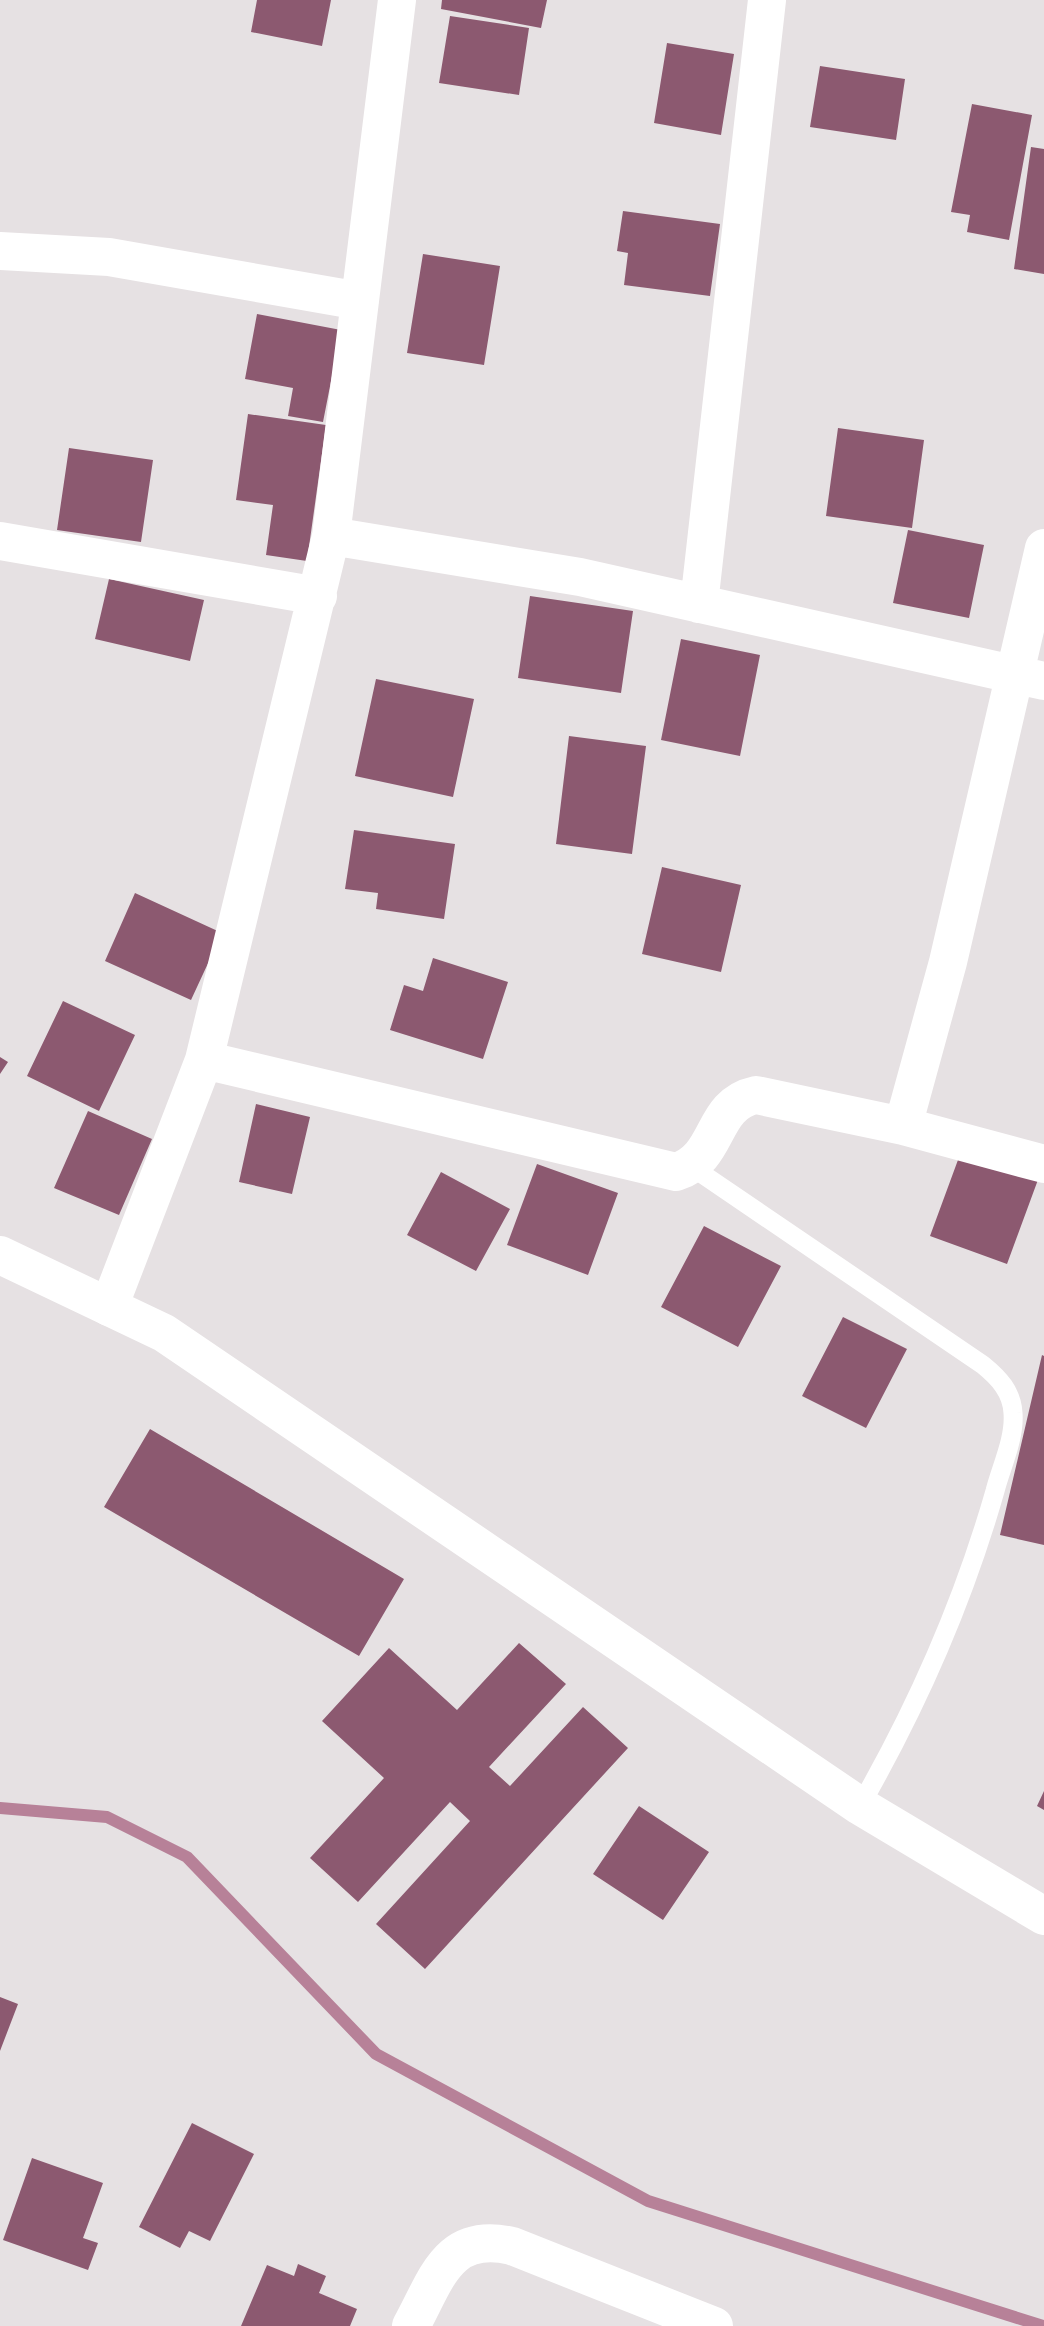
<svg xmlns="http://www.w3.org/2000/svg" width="1044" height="2326" font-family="'PT Sans Narrow',sans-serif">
<rect width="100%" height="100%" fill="#e6e1e3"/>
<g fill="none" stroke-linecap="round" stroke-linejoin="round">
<path stroke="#b78198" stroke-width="12" d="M0 1808 107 1817 187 1857 376 2054 648 2201 1043 2326"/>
</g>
<path fill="#8c5970" d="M257 0H331L322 46 251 32Z
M442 0H547L541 28 441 9Z
M450 16 529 28 519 95 439 83Z
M667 43 734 54 721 135 654 123Z
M820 66 905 79 896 140 810 127Z
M972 104 1032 115 1009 240 967 232 970 215 951 212Z
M1031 147 1044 149V274L1014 269Z
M623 211 720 224 710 296 624 285 628 253 617 251Z
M423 254 500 266 484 365 407 353Z
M257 314 341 330 323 422 288 416 293 388 245 379Z
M248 414 326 425 307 561 266 555 273 505 236 500Z
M838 428 924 440 912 528 826 516Z
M69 448 153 460 141 542 57 530Z
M908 530 984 545 969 618 893 603Z
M109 579 204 600 190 661 95 639Z
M530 596 633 611 621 693 518 678Z
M681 639 760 655 740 756 661 740Z
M376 679 474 699 453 797 355 776Z
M569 736 646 746 632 854 556 844Z
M354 830 455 844 444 919 376 909 378 893 345 889Z
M662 867 741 885 721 972 642 954Z
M135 893 222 933 191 1000 105 961Z
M433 958 508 982 483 1059 390 1030 404 985 423 991Z
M63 1001 135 1035 99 1111 27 1076Z
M0 1057 8 1062 0 1074Z
M256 1104 310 1117 292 1194 239 1182Z
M88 1111 152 1139 119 1215 54 1188Z
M962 1149 1039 1177 1007 1264 930 1236Z
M537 1164 618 1193 588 1275 507 1245Z
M441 1172 510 1209 476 1271 407 1235Z
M704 1226 781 1266 738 1347 661 1307Z
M843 1317 907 1349 866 1428 802 1396Z
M1042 1355 1044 1356V1545L1000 1535Z
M150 1429 404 1579 359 1656 104 1507Z
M519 1643 566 1684 489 1767 510 1786 583 1707 628 1748 425 1969 376 1924 470 1821 450 1802 358 1902 310 1858 384 1778 322 1721 389 1648 457 1710Z
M1044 1791V1810L1037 1806Z
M639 1806 709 1852 663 1920 593 1874Z
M0 1997 18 2004 0 2051Z
M192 2123 254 2154 210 2241 189 2231 180 2248 139 2227Z
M32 2158 103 2183 83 2238 98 2243 88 2270 3 2240Z
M298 2264 326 2276 319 2293 357 2309 350 2326H241L267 2265 294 2276Z"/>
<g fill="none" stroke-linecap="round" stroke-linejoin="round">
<path stroke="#fff" stroke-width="19" d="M692 1167 983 1365C999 1378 1012 1392 1013 1413 1015 1439 1001 1467 995 1491 963 1603 918 1705 860 1806"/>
<path stroke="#fff" stroke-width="38" d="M0 251 109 257 360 301
M331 536 580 577 1044 681
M0 541 318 596
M699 604 767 0
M204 1060 676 1172C722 1157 709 1105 756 1095L903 1126 1044 1164
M903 1126 948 962 1044 548
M109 1307 204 1060 331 536 397 0
M411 2326C437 2279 447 2231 512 2246L714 2326"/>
<path stroke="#fff" stroke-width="38" d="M0 1255 164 1333 860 1806 1044 1916"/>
</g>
</svg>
